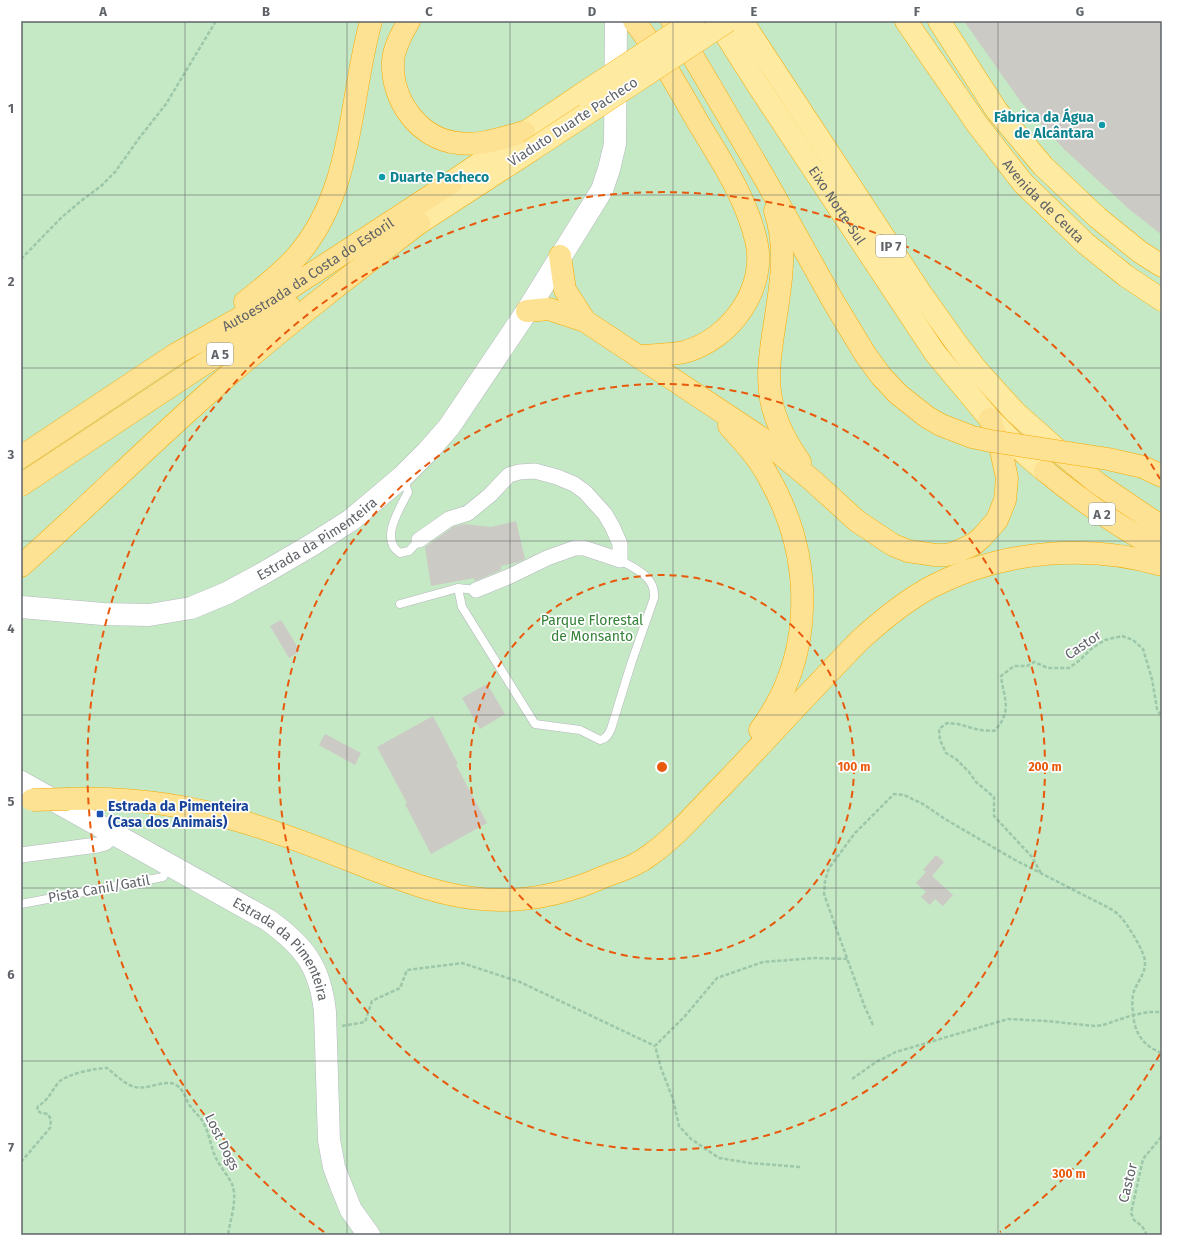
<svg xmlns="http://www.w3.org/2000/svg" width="1183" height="1256" font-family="'Fira Sans',sans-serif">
<rect width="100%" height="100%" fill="#f1efe8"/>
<path fill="#c5e8c5" d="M21 21H1162V1235H21Z"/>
<path fill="#cccac5" d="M964 21H1162V235L1129 209 1064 149 1021 102Z
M516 521 525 559 519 562 501 566V570L475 581 474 578 431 586 425 547 453 527 464 524 491 527Z
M281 620 300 651 289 658 270 626Z
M487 684 505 714 480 729 462 698Z
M433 716 458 764 456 765 487 823 431 854 405 804 407 803 377 747Z
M325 734 361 753 355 765 319 745Z
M936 855 944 862 932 876 953 895 943 906 935 899 930 905 921 897 926 892 916 883 926 872 923 870Z"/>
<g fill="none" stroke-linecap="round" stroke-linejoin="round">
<defs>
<path id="service" d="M403 478 408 492C400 509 379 539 400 553L409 551 419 540
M458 588 462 607 535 724 580 730 600 740C606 739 608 735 611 729L631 664 654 598C656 577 636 569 620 560
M400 604 458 588 476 590
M21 904 163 877 169 866"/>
<path id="minor" d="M419 540 449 519 468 513 490 495 509 475 519 472 535 471 557 477 574 484 585 492 605 514 612 526 620 544V560L584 548H575L547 558 508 577 476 590
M21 855 97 845 105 843 115 835"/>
<g id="secondary">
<path id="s1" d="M21 607 103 614 149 615 191 608 227 593 262 574 310 546 351 520 402 477 427 452 449 427 527 311 602 190 609 169 615 144 616 21"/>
<path id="s2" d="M21 782 268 920C304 946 320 966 325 1012L329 1140 334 1167 340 1183 351 1210 369 1235"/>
</g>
<g id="trunk">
<path id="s3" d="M717 21 759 87 935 353 990 419 1026 455 1045 471"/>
<path d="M742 21 922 295 957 344 976 369 1015 412 1062 454"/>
<path id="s4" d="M906 21 977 124 1023 183 1085 243 1126 276 1162 300"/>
<path d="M939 21 997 111 1043 166 1098 218 1140 252 1162 266"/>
<path d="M452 182 582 94"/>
<path d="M419 223 530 151"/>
</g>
<g id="motorway">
<path d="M409 21C402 33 394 47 393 61 391 99 418 139 458 143 481 146 502 138 524 132"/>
<path d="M634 21C659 53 679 89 699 124 721 160 746 198 756 240 768 288 730 340 684 352 670 355 654 355 639 356"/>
<path d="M672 21 765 179 833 301 865 354 881 376 898 394 927 417 941 425"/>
<path d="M775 211C789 253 779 293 773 335 770 356 767 377 771 399 775 422 786 442 800 462"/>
<path d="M560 256 565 290 585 321"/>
<path d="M245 302C263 288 282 273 297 256 354 191 349 99 371 21"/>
<path d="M527 311 549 309 585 321 760 437 813 481 857 521 893 545 908 551 935 555H947L957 552 974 544 982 537 997 520 1005 500 1007 478 1000 446 990 419"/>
<path d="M729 426C743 441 758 457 768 476 814 556 816 655 760 730"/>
<path d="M1062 454 1097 483 1162 527"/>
<path id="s5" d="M21 457 176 354 270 301 452 182"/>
<path d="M1143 467 1162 476"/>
<path d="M1045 471C1082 501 1120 528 1162 550"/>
<path d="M21 485 290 307"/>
<path d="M21 566C92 503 158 436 230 374 291 321 355 272 419 223"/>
<path d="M69 799C127 797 184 804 240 821 285 834 329 852 372 869 405 881 438 894 472 898 517 904 560 896 601 878 618 871 635 867 650 855 677 836 699 809 722 786 768 738 813 688 860 640 882 620 906 600 933 586 1002 551 1087 543 1162 565"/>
</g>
</defs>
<use href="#service" stroke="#b5b8bc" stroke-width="9"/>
<use href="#minor" stroke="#b5b8bc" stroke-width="16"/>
<use href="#secondary" stroke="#b6babf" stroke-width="23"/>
<use href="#trunk" stroke="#f9ab00" stroke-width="23"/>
<use href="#motorway" stroke="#f9ab00" stroke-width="23"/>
<path stroke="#9cc7a9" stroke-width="2.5" stroke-dasharray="4 2" stroke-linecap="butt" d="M21 259 62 217 81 201 101 186 115 172 140 137 166 104 216 21
M1041 873 1032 857 994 816V797L976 782 969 772 956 759 946 753 940 740 939 729 947 723 958 724 979 730 994 731C1013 712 1004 699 1001 676L1014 666H1027L1034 662 1048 668H1069L1080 660 1092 648 1105 640 1122 636 1133 640 1143 649 1152 679 1157 709 1162 717
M873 1025 864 1005 831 914 824 894 825 881 829 868 855 833 894 794 904 795 923 804 945 819 1015 860 1109 908C1112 910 1116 912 1119 915 1126 922 1146 953 1145 963 1145 974 1138 981 1134 991 1132 997 1132 1005 1133 1012 1134 1033 1143 1046 1162 1053
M342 1026 365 1022 372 1001 400 988 407 970 462 963 520 982 655 1046
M852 1079 876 1062 896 1052 1008 1019 1046 1021 1095 1026 1103 1025 1133 1015 1149 1012H1162
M21 1162 50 1128 51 1120 48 1114 41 1113 37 1110 38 1106C50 1099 51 1091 59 1082 67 1074 96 1068 107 1068 115 1074 122 1082 132 1086 145 1092 165 1078 176 1085 185 1090 185 1100 191 1107 196 1114 202 1118 205 1126 210 1137 211 1148 216 1158 220 1167 231 1179 233 1187 237 1202 230 1220 228 1235
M800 1167 750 1163 719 1158 691 1139 679 1126 673 1099 661 1068 655 1046 685 1016 717 978 763 962 815 958 848 959
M1147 1235 1142 1226 1134 1220 1131 1213 1143 1159 1162 1136"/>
<use href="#service" stroke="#fff" stroke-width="8"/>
<use href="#minor" stroke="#fff" stroke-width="15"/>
<use href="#secondary" stroke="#fff" stroke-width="22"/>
<use href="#trunk" stroke="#feeaa1" stroke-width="22"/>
<use href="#motorway" stroke="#fde293" stroke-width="22"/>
<defs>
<path id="trunk-bridge" d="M582 94 693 21
M530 151 728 21"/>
<path id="motorway-bridge" d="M941 425 972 437 991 441 1108 459 1143 467
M32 800 69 799"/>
</defs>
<use href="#trunk-bridge" stroke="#f9ab00" stroke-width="23" stroke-linecap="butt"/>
<use href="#motorway-bridge" stroke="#f9ab00" stroke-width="23" stroke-linecap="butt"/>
<use href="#trunk-bridge" stroke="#feeaa1" stroke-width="22"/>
<use href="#motorway-bridge" stroke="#fde293" stroke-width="22"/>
</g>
<path fill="none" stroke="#5f6368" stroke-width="1" stroke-opacity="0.55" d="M185 21V1235M347 21V1235M510 21V1235M673 21V1235M836 21V1235M998 21V1235M21 195H1162M21 368H1162M21 541H1162M21 715H1162M21 888H1162M21 1061H1162"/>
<g fill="none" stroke="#e8590c" stroke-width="2" stroke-dasharray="7 5">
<circle cx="662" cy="767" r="192"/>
<circle cx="662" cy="767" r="383"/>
<path d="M1160 1054A575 575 0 0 1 1000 1232M324 1232A575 575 0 1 1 1160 479"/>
</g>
<g fill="#0f9aa8" stroke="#fff" stroke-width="1.5">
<circle cx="1102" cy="125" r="4"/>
<circle cx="382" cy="177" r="4"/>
</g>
<rect fill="#1a4fb4" stroke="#fff" stroke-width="1.5" x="96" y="810" width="8" height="8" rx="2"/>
<g text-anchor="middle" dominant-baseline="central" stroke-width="3.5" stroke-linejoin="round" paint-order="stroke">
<g fill="#fff" stroke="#8f9295" stroke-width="1">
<rect x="876" y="235" width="30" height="22" rx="3"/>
<rect x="207" y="343" width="26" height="22" rx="3"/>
<rect x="1089" y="503" width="26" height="22" rx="3"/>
</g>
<g font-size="13" font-weight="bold" fill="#5f6368">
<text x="891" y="246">IP 7</text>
<text x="220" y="354">A 5</text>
<text x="1102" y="514">A 2</text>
</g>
<g font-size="14" font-weight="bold" fill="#0d838f" stroke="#fff" text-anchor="end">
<text x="1094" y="117">Fábrica da Água<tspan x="1094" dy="16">de Alcântara</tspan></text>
<text x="390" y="177" text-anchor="start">Duarte Pacheco</text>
</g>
<g font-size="14" fill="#5f6368" stroke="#fff">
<text transform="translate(573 122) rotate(-33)">Viaduto Duarte Pacheco</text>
<text stroke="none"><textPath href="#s4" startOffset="227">Avenida de Ceuta</textPath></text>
<text stroke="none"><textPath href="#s3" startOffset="220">Eixo Norte-Sul</textPath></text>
<text stroke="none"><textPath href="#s5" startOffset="340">Autoestrada da Costa do Estoril</textPath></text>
<text stroke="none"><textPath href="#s1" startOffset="315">Estrada da Pimenteira</textPath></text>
<text transform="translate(1083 645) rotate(-34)">Castor</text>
<text transform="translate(99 889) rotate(-10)">Pista Canil/Gatil</text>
<text stroke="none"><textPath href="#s2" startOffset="314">Estrada da Pimenteira</textPath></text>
<text transform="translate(222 1142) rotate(64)">Lost Dogs</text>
<text transform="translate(1128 1183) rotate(-76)">Castor</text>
</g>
<g font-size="14" fill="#348238" stroke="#fff">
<text x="592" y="620">Parque Florestal<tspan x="592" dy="16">de Monsanto</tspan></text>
</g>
<g font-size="14" font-weight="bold" fill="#164399" stroke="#fff" text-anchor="start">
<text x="108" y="806">Estrada da Pimenteira<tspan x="108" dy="16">(Casa dos Animais)</tspan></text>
</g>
</g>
<circle cx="662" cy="767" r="6" fill="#e8590c" stroke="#fff" stroke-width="2"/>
<g font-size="12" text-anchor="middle" font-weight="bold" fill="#e8590c" stroke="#fff" stroke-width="3.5" stroke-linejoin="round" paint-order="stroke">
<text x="854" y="771">100 m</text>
<text x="1045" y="771">200 m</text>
<text x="1069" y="1178">300 m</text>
</g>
<rect width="1183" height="1256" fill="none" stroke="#ffffff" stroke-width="44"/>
<rect x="22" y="22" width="1139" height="1212" fill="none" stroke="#5f6368" stroke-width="1.5"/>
<g font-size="13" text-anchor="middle" font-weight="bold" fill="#5f6368">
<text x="103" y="16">A</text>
<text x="266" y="16">B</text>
<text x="429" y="16">C</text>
<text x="592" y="16">D</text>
<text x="754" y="16">E</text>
<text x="917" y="16">F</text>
<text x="1080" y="16">G</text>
<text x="11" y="113">1</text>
<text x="11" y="286">2</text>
<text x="11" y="459">3</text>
<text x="11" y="633">4</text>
<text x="11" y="806">5</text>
<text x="11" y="979">6</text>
<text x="11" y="1152">7</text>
</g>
</svg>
